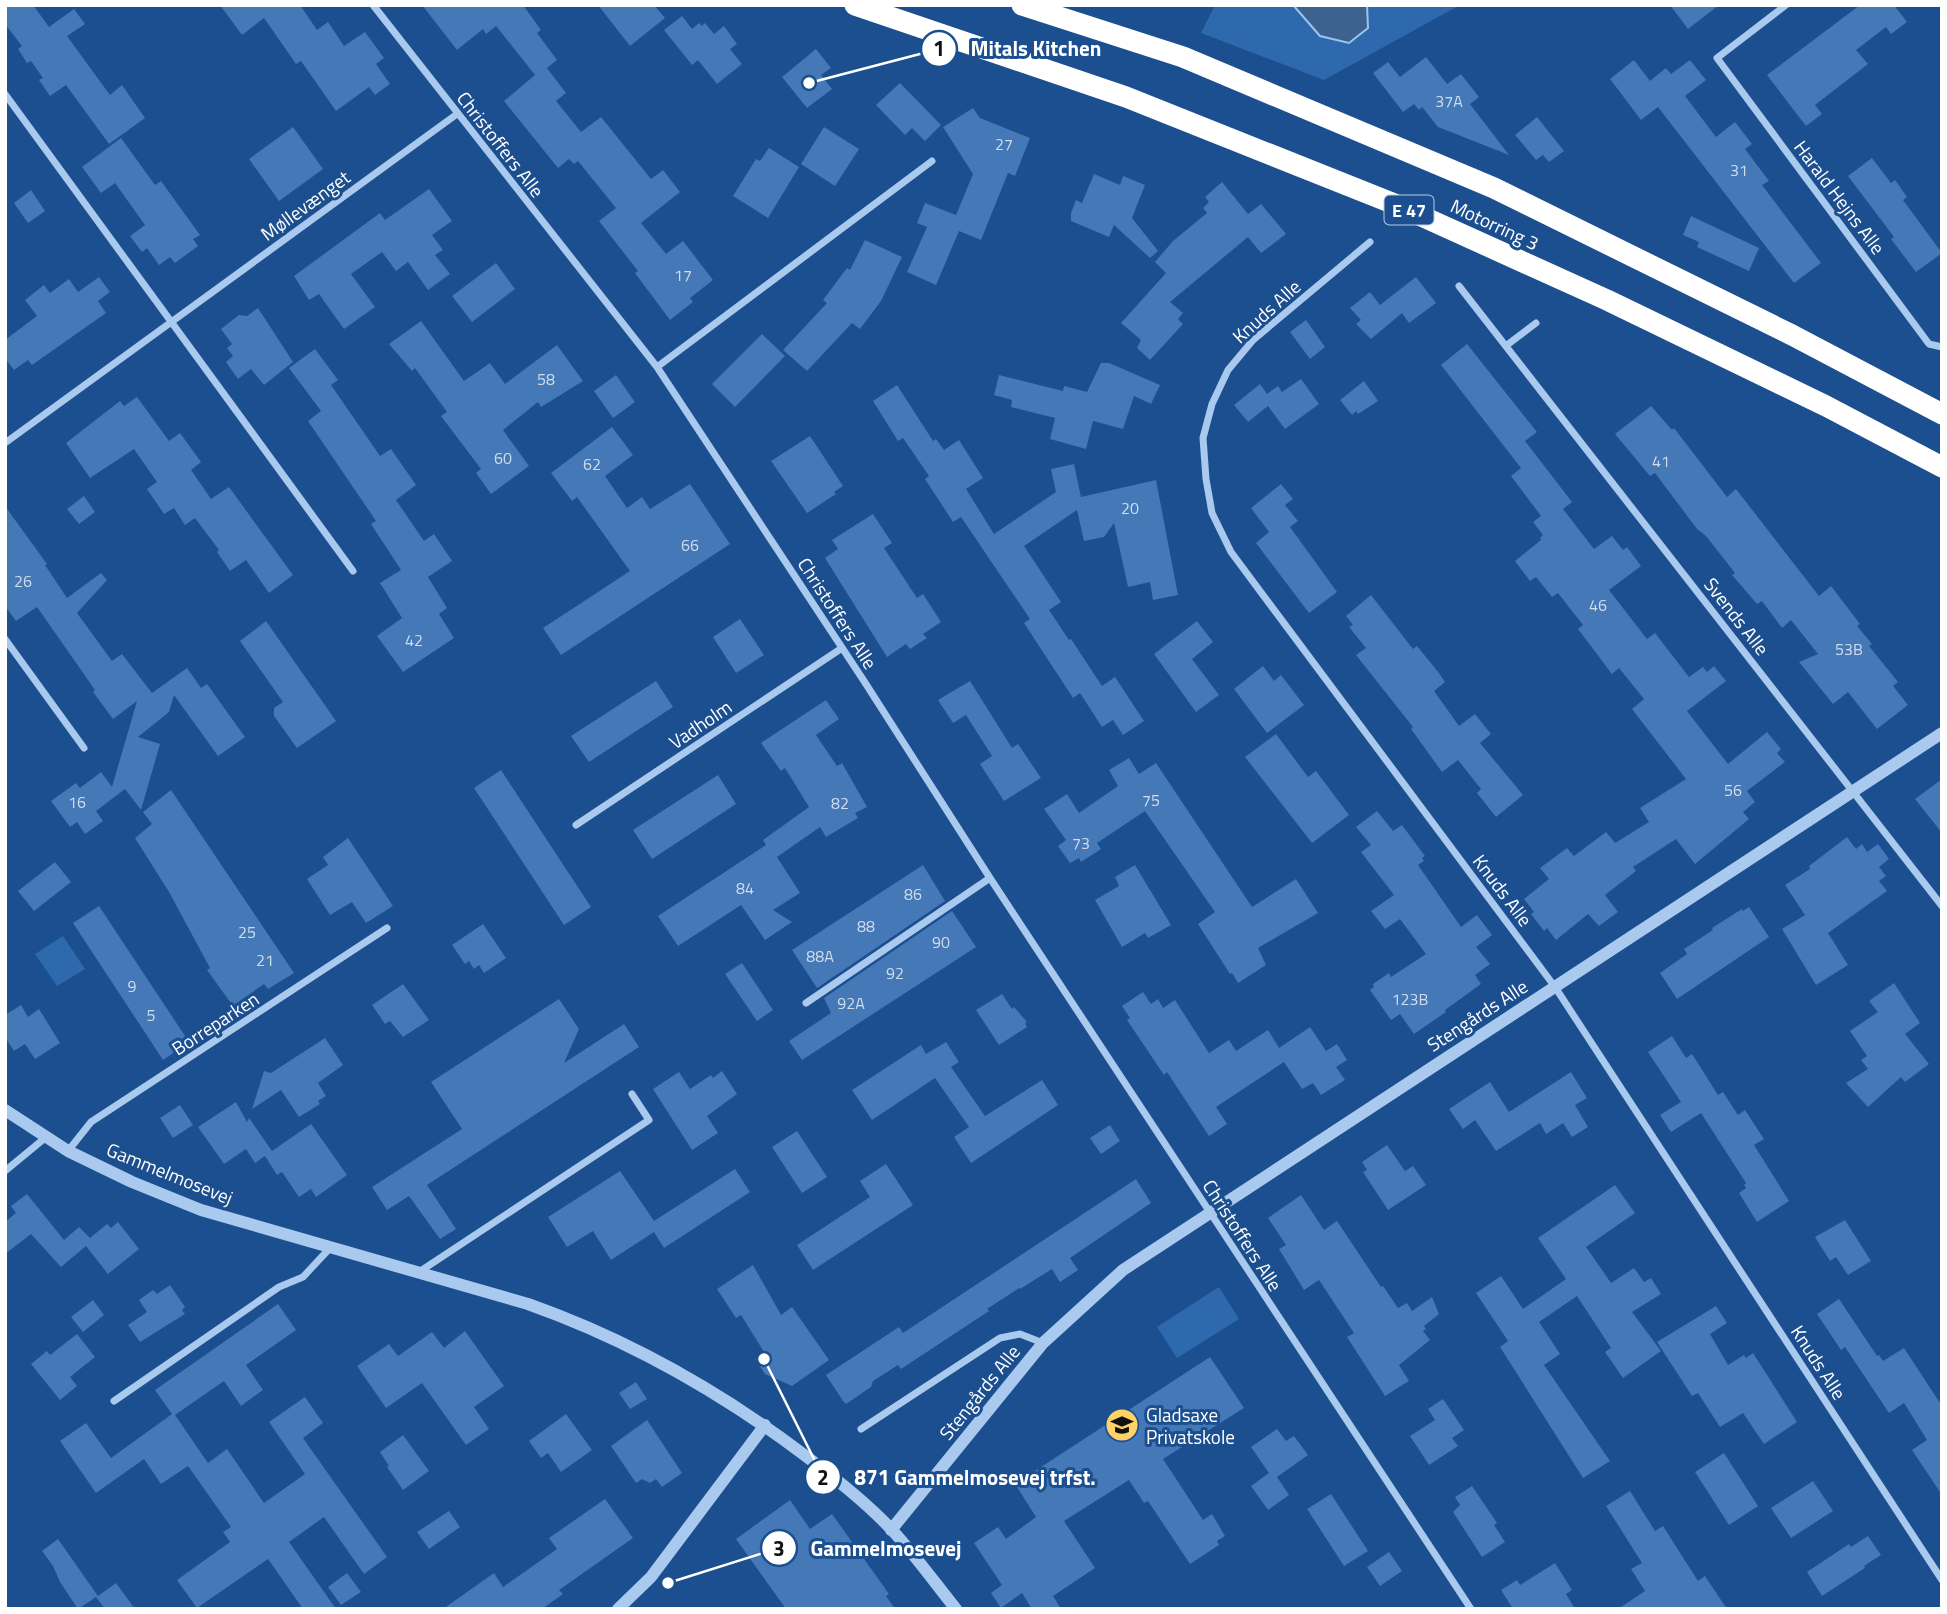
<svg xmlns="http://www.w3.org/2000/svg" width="1947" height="1614" font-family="'Titillium Web',sans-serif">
<rect width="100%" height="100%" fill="#1b4f8f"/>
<path fill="#2e69ad" d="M1215 5H1460L1324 80 1201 33Z
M63 936 85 969 57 986 35 954Z
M1219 1287 1239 1319 1177 1358 1157 1327Z"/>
<path fill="#3c6290" stroke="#9cc4f0" stroke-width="2" d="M1293 5H1367L1368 28 1349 43 1320 36Z"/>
<path fill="#4478b7" d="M5 5H33L49 27 74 9 85 24 67 36 110 95 122 85 145 118 109 144 66 85 50 96 39 80 43 78 31 61 27 63 18 49 22 46 5 24Z
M220 5H300L317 30 328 22 344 46 365 32 384 58 376 64 390 84 375 95 369 87 336 111 301 61 296 64 264 18 242 35Z
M422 5H523L541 30 537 33 557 60 547 68 566 93 556 101 581 132 601 117 651 179 663 170 680 192 641 223 666 254 683 241 713 280 690 298 693 302 670 320 635 273 638 271 599 221 616 208 578 161 574 164 569 159 558 168 504 101 535 75 496 26 486 34 483 29 457 50Z
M598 5H654L665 18 630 46Z
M1670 5H1719L1688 29Z
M1860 5H1894L1907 22 1891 34 1886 27 1856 50 1868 64 1815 105 1822 114 1806 126 1767 75Z
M682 16 692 29 699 23 702 26 705 23 714 34 724 26 737 44 730 49 742 64 717 84 698 60 692 65 664 30Z
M816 49 831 68 821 75 832 89 807 108 782 77Z
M1426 57 1447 84 1461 74 1479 97 1470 104 1509 155 1438 127 1422 107 1419 110 1414 104 1403 112 1373 73 1388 62 1400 77Z
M1634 60 1650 81 1666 68 1671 74 1690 60 1706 80 1685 96 1716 137 1735 122 1752 144 1745 149 1769 181 1762 185 1821 263 1794 283 1658 107 1641 120 1610 79Z
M900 83 941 125 925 141 912 128 905 135 876 105Z
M973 108 980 118 1030 138 1015 176 1008 173 981 240 959 231 936 285 907 272 927 227 917 223 925 203 956 215 973 174 943 127Z
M1537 117 1564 151 1549 162 1543 155 1536 160 1515 135Z
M293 127 323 169 279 201 249 159Z
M824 127 859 149 835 186 801 164Z
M121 138 155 185 161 181 200 235 193 239 198 246 175 263 170 257 159 265 147 248 142 252 130 236 145 225 115 183 101 193 82 167Z
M769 148 799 167 768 218 733 196 756 159 760 161Z
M1872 158 1891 183 1895 180 1907 197 1903 200 1942 253 1916 272 1891 239 1894 237 1848 176Z
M1094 174 1120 185 1123 176 1145 185 1132 218 1158 251 1150 258 1114 225 1109 237 1071 221V213L1076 200 1082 203Z
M1222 182 1248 214 1261 204 1286 234 1261 253 1248 237 1170 302 1183 313 1178 319 1183 324 1150 360 1137 348 1141 340 1121 323 1166 273 1155 262 1173 241 1207 213 1203 208 1209 202 1205 197Z
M429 189 452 221 432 235 443 250 435 255 450 274 428 290 408 262 396 271 382 252 351 274 375 307 344 329 319 294 309 300 294 276 380 213 385 220Z
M31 190 45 211 28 223 14 203Z
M1691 216 1759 248 1749 271 1697 247 1699 242 1683 235Z
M865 240 902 257 881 301 860 329 852 323 807 371 783 350 827 303 823 300 847 268 850 270Z
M496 263 515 289 472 322 452 296Z
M99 277 110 292 98 301 106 313 32 365 28 360 14 370 5 358V340L37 316 25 300 44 285 50 293 69 279 78 292Z
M1416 277 1436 303 1409 323 1402 313 1371 339 1356 324 1361 320 1350 308 1370 292 1380 305Z
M258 308 293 362 264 385 251 369 238 379 226 362 233 356 227 348 232 344 221 329 239 315 247 316Z
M1306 320 1325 347 1310 359 1290 332Z
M421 321 464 381 490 363 505 384 557 345 583 381 541 407 538 402 503 430 529 466 491 494 476 473 481 469 441 416 447 412 415 368 412 371 389 344Z
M762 334 785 356 735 407 712 384Z
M1467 344 1537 432 1525 441 1572 502 1563 509 1594 549 1612 536 1623 550 1627 547 1641 566 1609 590 1647 639 1655 633 1689 677 1703 667 1707 672 1714 666 1726 681 1687 711 1728 764 1767 732 1781 749 1777 753 1785 762 1747 791 1755 802 1743 812 1749 819 1695 864 1676 839 1633 867 1636 871 1605 895 1618 912 1599 926 1588 914 1556 940 1547 928 1544 931 1531 914 1534 912 1524 899 1549 879 1540 868 1567 848 1574 856 1606 832 1615 843 1649 822 1640 808 1686 779 1632 709 1644 699 1619 668 1612 674 1578 629 1583 625 1558 593 1552 597 1536 577 1530 581 1515 561 1541 540 1540 538 1543 535 1533 522 1541 516 1511 476 1521 468 1441 365Z
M315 349 338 380 331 385 380 456 391 449 416 485 396 500 424 541 434 534 452 561 428 577 447 608 439 614 454 638 403 672 377 636 402 618 380 583 401 570 371 524 376 521 308 421 321 411 289 368Z
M1101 363H1109L1160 385 1151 404 1134 396 1123 429 1093 421 1086 449 1050 439 1055 418 1011 407 1012 400 994 395 999 375 1063 391 1064 386 1087 392Z
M616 375 635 402 613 418 594 391Z
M1301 379 1319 404 1285 429 1268 406 1248 422 1234 405 1260 384 1267 394 1278 386 1282 392Z
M1364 381 1378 401 1358 414 1356 411 1352 415 1340 400Z
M897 385 933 441 936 439 944 450 959 440 983 478 966 489 994 534 1056 492 1051 469 1074 464 1081 497 1156 480 1178 595 1153 600 1150 582 1128 587 1114 523 1104 537 1084 541 1077 510 1024 546 1061 602 1049 610 1069 640 1071 639 1102 686 1115 677 1144 721 1123 735 1113 720 1102 727 1080 693 1073 698 1024 623 1030 619 961 517 953 522 925 479 929 476 903 438 898 441 873 401Z
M137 397 169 441 180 433 201 462 191 470 211 499 229 487 293 575 269 593 246 560 230 571 217 552 219 550 195 518 185 525 174 508 164 514 147 489 157 482 134 449 90 478 66 443 120 401 124 406Z
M1651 406 1672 430 1674 428 1727 497 1736 489 1819 596 1831 586 1860 624 1857 626 1872 644 1869 646 1898 682 1893 686 1908 705 1877 729 1848 692 1833 704 1799 662 1818 654 1791 620 1782 628 1762 601 1757 604 1732 575 1735 573 1706 536 1697 529 1655 473 1650 476 1615 434Z
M612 427 633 455 605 476 627 508 642 497 650 509 690 484 730 544 561 655 543 628 630 571 577 497 572 501 551 473Z
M810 436 843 486 834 492 836 494 807 513 771 461Z
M1281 484 1293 499 1285 505 1298 521 1290 527 1337 592 1309 613 1256 543 1269 532 1251 508Z
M84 496 95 512 79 524 67 509Z
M5 506 47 564 45 565 67 598 101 573 107 580 77 613 112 661 122 654 152 693 187 668 201 688 207 684 245 737 218 756 174 695 169 712 138 737 160 744 141 810 125 789 96 811 103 821 85 834 77 822 70 827 51 801 76 783 80 788 101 772 112 787 137 701 113 719 93 692 95 690 37 607 16 621 5 606Z
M873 514 892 543 884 548 917 598 923 594 941 622 923 634 927 638 910 649 906 644 887 657 825 558 838 549 832 540Z
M1371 595 1413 649 1417 646 1439 673 1445 682 1434 691 1459 726 1475 714 1491 734 1480 743 1523 795 1496 817 1477 793 1481 789 1458 760 1442 772 1411 729 1413 727 1356 655 1366 648 1349 627 1353 625 1346 616Z
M740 619 764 655 736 673 713 637Z
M266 621 336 721 297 748 274 716V708L283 702 240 641Z
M1197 621 1213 642 1192 659 1219 695 1196 712 1154 654Z
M1263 666 1274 681 1281 675 1304 705 1267 733 1234 689Z
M656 681 673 707 589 762 571 736Z
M970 681 1012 748 1018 744 1041 778 1004 801 980 764 992 756 966 715 953 723 938 700Z
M826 700 839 719 816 735 837 766 842 763 867 807 855 813 858 818 826 837 820 827 777 857 800 893 773 910 792 922 765 940 741 905 678 946 658 916 766 845 763 840 809 807 785 768 781 771 761 743Z
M1276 734 1308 777 1316 771 1349 815 1312 843 1245 757Z
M1129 758 1139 774 1156 763 1252 907 1296 879 1318 913 1258 948 1266 965 1238 983 1232 973 1230 974 1198 924 1215 912 1145 811 1097 843 1101 849 1081 862 1079 858 1070 863 1058 846 1066 840 1044 809 1067 794 1079 813 1118 786 1109 770Z
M501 770 591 907 564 925 474 788Z
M718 775 736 804 652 859 633 830Z
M1942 779V833L1915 799Z
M171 790 294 973 268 989 264 984 233 1006 207 970 210 968 169 892 135 838 152 824 143 812Z
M1377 811 1393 831 1402 825 1425 856 1422 858 1424 861 1418 865 1461 927 1477 915 1492 935 1476 947 1490 964 1475 975 1481 984 1445 1010 1446 1012 1414 1034 1400 1014 1391 1020 1370 990 1374 987 1373 984 1389 973 1391 977 1426 954 1400 919 1385 929 1371 911 1394 895 1361 852 1371 845 1356 827Z
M1847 837 1856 849 1862 844 1867 852 1878 844 1889 859 1879 867 1886 876 1879 881 1887 891 1828 933 1848 965 1816 985 1782 929 1805 915 1785 885 1810 869 1809 866Z
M348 838 393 906 366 923 352 902 330 915 307 879 328 865 323 857Z
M55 862 71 882 34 911 18 891Z
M923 865 945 901 817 988 792 950Z
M1135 865 1171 925 1148 938 1145 933 1122 947 1095 900 1119 886 1115 877Z
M99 906 189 1042 163 1060 73 923Z
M1749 907 1769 937 1677 999 1660 973 1687 954 1684 949 1713 930 1712 928 1742 909 1743 911Z
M952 911 976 947 802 1060 789 1041 831 1013 824 998Z
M483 924 506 958 484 973 479 965 474 969 469 961 465 964 452 945Z
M742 963 773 1010 757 1021 725 974Z
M1894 983 1920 1023 1905 1034 1929 1064 1905 1082 1901 1077 1868 1107 1846 1083 1868 1069 1861 1060 1867 1056 1850 1031 1878 1012 1869 1001Z
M403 984 429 1020 403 1037 390 1021 385 1024 372 1005Z
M1143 992 1151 1004 1158 999 1163 1008 1175 1000 1209 1053 1229 1040 1236 1051 1268 1030 1279 1048 1310 1027 1326 1051 1337 1044 1347 1060 1336 1067 1345 1080 1321 1095 1313 1083 1302 1089 1284 1062 1216 1107 1227 1124 1209 1136 1167 1072 1164 1075 1127 1020 1130 1018 1122 1006Z
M1002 994 1012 1009 1014 1007 1027 1022 1025 1023 1027 1027 999 1045 976 1010Z
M559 999 579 1029 564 1063 624 1024 639 1047 427 1185 456 1229 440 1239 409 1196 387 1210 372 1187 462 1129 431 1082Z
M21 1005 28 1017 39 1009 60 1043 35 1059 25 1044 14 1051 5 1037V1015Z
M1672 1036 1686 1058 1692 1054 1718 1095 1723 1092 1738 1115 1745 1110 1764 1139 1754 1145 1789 1201 1757 1222 1739 1193 1746 1188 1744 1185 1746 1183 1701 1113 1671 1132 1660 1115 1681 1102 1648 1052Z
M325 1038 343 1065 318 1083 326 1096 318 1101 320 1104 299 1117 281 1090 252 1109 264 1071 271 1073Z
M946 1042 959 1062 951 1067 985 1116 1042 1080 1058 1105 971 1163 954 1137 969 1127 935 1078 872 1120 852 1090 921 1045 926 1054Z
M722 1071 737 1094 707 1116 718 1133 692 1150 653 1089 679 1072 690 1089 711 1075 713 1078Z
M1571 1072 1587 1098 1575 1105 1588 1127 1572 1137 1563 1123 1546 1134 1540 1123 1496 1151 1475 1120 1463 1129 1449 1109 1490 1082 1509 1112Z
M236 1102 247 1122 249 1118 272 1151 311 1124 347 1175 316 1197 311 1189 299 1197 282 1172 277 1175 265 1156 255 1163 246 1149 224 1164 198 1127Z
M180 1105 193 1125 173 1138 160 1118Z
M1110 1125 1120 1141 1101 1154 1090 1138Z
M797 1131 827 1177 802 1193 772 1147Z
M1387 1145 1405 1171 1413 1166 1426 1185 1388 1210 1363 1172 1367 1170 1362 1162Z
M886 1164 913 1205 813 1270 797 1245 870 1197 860 1181Z
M735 1169 750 1192 664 1248 654 1232 611 1260 593 1231 567 1247 548 1217 620 1171 654 1221Z
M1136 1179 1151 1203 1070 1258 1078 1270 1060 1282 1052 1269 1020 1289 1019 1288 987 1309 989 1311 901 1369 898 1365 873 1381 871 1387 846 1404 843 1401 826 1375 899 1327 903 1333Z
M1615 1185 1635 1213 1586 1247 1611 1283 1634 1268 1644 1282 1651 1278 1661 1294 1632 1312 1661 1351 1623 1378 1605 1352 1611 1348 1577 1296 1539 1322 1560 1354 1544 1365 1610 1461 1583 1478 1500 1347 1508 1341 1476 1293 1501 1276 1523 1309 1566 1279 1538 1238Z
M27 1194 64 1240 79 1227 90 1238 107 1224 111 1228 118 1222 139 1249 108 1274 86 1246 61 1267 31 1234 5 1254V1222L16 1213 11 1206Z
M1301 1195 1324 1230 1337 1221 1381 1287 1383 1286 1398 1308 1407 1303 1412 1311 1432 1297 1439 1314 1424 1326 1426 1329 1423 1331 1430 1340 1399 1365 1409 1381 1385 1396 1347 1337 1354 1333 1319 1280 1304 1290 1279 1249 1286 1245 1268 1218Z
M1845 1220 1871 1261 1848 1275 1836 1257 1830 1261 1815 1237Z
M753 1265 781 1315 792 1307 829 1360 792 1386 765 1374 755 1359 764 1352 741 1315 736 1318 717 1289Z
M170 1285 185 1307 182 1310 185 1314 140 1342 128 1325 147 1312 139 1300 153 1290 157 1294Z
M1839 1299 1877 1356 1879 1355 1883 1361 1904 1348 1942 1406V1495L1912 1450 1927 1440 1904 1403 1889 1413 1845 1347 1841 1350 1817 1314Z
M93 1300 104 1315 83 1332 71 1317Z
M278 1304 296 1330 246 1365 263 1390 241 1406 224 1381 175 1415 208 1463 227 1449 264 1503 305 1474 269 1422 305 1397 323 1423 303 1438 387 1557 364 1574 324 1517 289 1542 336 1609H303L268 1559 197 1608 177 1580 230 1542 223 1532 231 1527 188 1466 161 1484 144 1459 96 1493 60 1441 86 1423 111 1458 172 1414 155 1390Z
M1716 1306 1727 1323 1710 1334 1728 1365 1744 1355 1746 1358 1753 1353 1797 1422 1764 1444 1743 1413 1720 1427 1698 1393 1692 1396 1657 1342Z
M465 1331 504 1386 474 1407 489 1429 466 1445 422 1383 386 1408 357 1366 389 1344 398 1356 432 1332 444 1348Z
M77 1334 95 1357 70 1377 77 1386 60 1400 31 1364 47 1351 50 1355Z
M1210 1357 1244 1408 1163 1459 1203 1520 1212 1514 1225 1536 1217 1541 1219 1545 1190 1564 1148 1501 1144 1503 1129 1480 1064 1521 1095 1568 1053 1596 1061 1609H1032L1022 1593 1001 1608 991 1593 1002 1585 974 1543 998 1527 1006 1539 1036 1517 1015 1484Z
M636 1382 647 1399 630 1409 619 1393Z
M1443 1399 1464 1430 1452 1438 1458 1446 1429 1465 1410 1436 1435 1420 1428 1409Z
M566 1414 592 1450 561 1472 548 1453 541 1458 529 1441Z
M647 1420 682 1473 662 1487 656 1479 650 1483 642 1479 636 1483 611 1446Z
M1277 1429 1286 1441 1294 1436 1308 1455 1277 1477 1289 1495 1268 1510 1251 1486 1269 1473 1251 1447Z
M403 1435 429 1471 403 1490 387 1467 389 1466 380 1452Z
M1724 1453 1758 1506 1729 1525 1695 1472Z
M1813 1481 1833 1511 1791 1538 1771 1508Z
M1472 1486 1497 1523 1494 1525 1505 1542 1482 1557 1453 1512 1460 1505 1455 1497Z
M1630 1491 1655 1531 1663 1526 1698 1581 1705 1576 1727 1609H1618L1645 1591 1631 1569 1642 1563 1606 1506Z
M1331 1494 1368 1551 1344 1566 1307 1509Z
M605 1499 633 1538 559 1590 563 1594 542 1609H443L494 1573 503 1587 557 1549 549 1538Z
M790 1500 810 1529 832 1514 889 1594 886 1596 895 1609H786L736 1539Z
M449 1511 460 1527 429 1549 417 1532Z
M1868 1536 1881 1555 1864 1566 1865 1568 1822 1596 1807 1572 1849 1544 1851 1547Z
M58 1539 98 1596 116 1583 135 1609H105L96 1597 78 1609 60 1582 53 1566 42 1551Z
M1389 1552 1402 1571 1380 1586 1367 1567Z
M1555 1563 1572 1590 1566 1594 1575 1609H1513L1501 1590 1517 1580 1520 1585Z
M347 1573 361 1592 341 1605 328 1587Z"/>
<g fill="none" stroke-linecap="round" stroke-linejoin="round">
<path stroke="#a9c9ee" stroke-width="7" d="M373 5 657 367 864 681 990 878 1471 1609
M1786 5 1717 58 1929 344 1942 347
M5 94 353 571
M1370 242 1253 340 1228 370 1212 404 1203 438 1206 479 1212 513 1231 552 1555 987 1942 1580
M1459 286 1942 906
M1507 345 1536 323
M657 367 932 161
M5 443 457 114
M5 639 84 748
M576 825 842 648
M806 1003 990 878
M68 1151 91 1122 387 928
M5 1171 45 1138
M419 1272 649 1120 632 1094
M114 1401 279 1287 303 1277 330 1248
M861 1429 1000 1338 1020 1334 1043 1343"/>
<path stroke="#a9c9ee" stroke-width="12" d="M5 1110 68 1151 132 1182 201 1210 528 1304C627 1339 719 1391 803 1454 834 1477 866 1502 892 1530 915 1555 935 1583 956 1609
M891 1530 1043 1343 1123 1270 1942 733
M618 1609 651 1577 765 1425"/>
<path stroke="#fff" stroke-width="21" d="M855 5 1126 97 1397 205 1607 300 1826 406 1942 467
M1022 5 1183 57 1494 188 1792 335 1942 414"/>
</g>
<defs>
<symbol id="school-disc" viewBox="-11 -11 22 22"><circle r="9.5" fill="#ffd166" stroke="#1b4f8f"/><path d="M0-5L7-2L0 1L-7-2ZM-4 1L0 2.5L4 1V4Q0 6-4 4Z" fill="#111"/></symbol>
</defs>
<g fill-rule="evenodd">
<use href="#school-disc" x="1103" y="1406" width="38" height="38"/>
</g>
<g text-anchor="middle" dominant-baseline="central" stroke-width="6" stroke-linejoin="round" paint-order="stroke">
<g font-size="16" fill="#d0dded">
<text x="1449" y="101">37A</text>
<text x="1004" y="144">27</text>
<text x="1739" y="170">31</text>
<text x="683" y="275">17</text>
<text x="546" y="379">58</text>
<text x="503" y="458">60</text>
<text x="1661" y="461">41</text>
<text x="592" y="464">62</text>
<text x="1130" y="508">20</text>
<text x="690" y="545">66</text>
<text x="23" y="581">26</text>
<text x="1598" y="605">46</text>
<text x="414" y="640">42</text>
<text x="1849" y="649">53B</text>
<text x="1733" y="790">56</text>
<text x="1151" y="800">75</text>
<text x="77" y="802">16</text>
<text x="840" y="803">82</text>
<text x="1081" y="843">73</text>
<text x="745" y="888">84</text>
<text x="913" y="894">86</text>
<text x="866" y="926">88</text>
<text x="247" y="932">25</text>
<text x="941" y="942">90</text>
<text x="820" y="956">88A</text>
<text x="265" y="960">21</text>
<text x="895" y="973">92</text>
<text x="132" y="986">9</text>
<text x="1410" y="999">123B</text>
<text x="851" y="1003">92A</text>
<text x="151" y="1015">5</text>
</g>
<rect fill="#1b4f8f" stroke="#bbcadd" stroke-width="2" x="1384.5" y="195.5" width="49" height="29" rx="5"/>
<g font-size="18" font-weight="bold" fill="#fff">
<text x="1409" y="210">E 47</text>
</g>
<g font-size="19" fill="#fff" stroke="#1b4f8f">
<text transform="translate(501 144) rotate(52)">Christoffers Alle</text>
<text transform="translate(1840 197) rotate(53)">Harald Hejns Alle</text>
<text transform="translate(305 205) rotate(-36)">Møllevænget</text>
<text transform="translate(1495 224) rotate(25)">Motorring 3</text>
<text transform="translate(1266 311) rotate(-42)">Knuds Alle</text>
<text transform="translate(838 613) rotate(57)">Christoffers Alle</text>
<text transform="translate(1737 616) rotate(52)">Svends Alle</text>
<text transform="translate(700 724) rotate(-34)">Vadholm</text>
<text transform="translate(1503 890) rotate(53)">Knuds Alle</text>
<text transform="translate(1477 1015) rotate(-33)">Stengårds Alle</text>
<text transform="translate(215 1023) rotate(-33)">Borreparken</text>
<text transform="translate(170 1173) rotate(22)">Gammelmosevej</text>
<text transform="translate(1243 1235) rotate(57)">Christoffers Alle</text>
<text transform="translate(1819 1362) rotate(57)">Knuds Alle</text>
<text transform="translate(979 1392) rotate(-51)">Stengårds Alle</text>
</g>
<g font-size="19" fill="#fff" stroke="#1b4f8f" text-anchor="start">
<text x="1146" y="1414">Gladsaxe<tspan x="1146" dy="22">Privatskole</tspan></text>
</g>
</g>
<path fill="none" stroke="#fff" stroke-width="2.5" d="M809 83L939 49M764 1359L823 1477M668 1583L779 1548"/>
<g fill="#fff" stroke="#1b4f8f" stroke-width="2.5">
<circle cx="809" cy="83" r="7"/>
<circle cx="764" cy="1359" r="7"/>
<circle cx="668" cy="1583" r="7"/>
<circle cx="939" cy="49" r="18"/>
<circle cx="823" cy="1477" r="18"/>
<circle cx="779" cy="1548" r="18"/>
</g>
<g font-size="21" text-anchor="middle" font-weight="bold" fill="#111">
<text x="939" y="56">1</text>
<text x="823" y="1485">2</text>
<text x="779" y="1556">3</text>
</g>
<g font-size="21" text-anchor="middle" font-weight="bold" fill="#fff" stroke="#1b4f8f" stroke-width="6" stroke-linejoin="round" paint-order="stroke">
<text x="1036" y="56">Mitals Kitchen</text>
<text x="975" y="1485">871 Gammelmosevej trfst.</text>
<text x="886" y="1556">Gammelmosevej</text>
</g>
<rect width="1947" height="1614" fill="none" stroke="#ffffff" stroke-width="14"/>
</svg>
